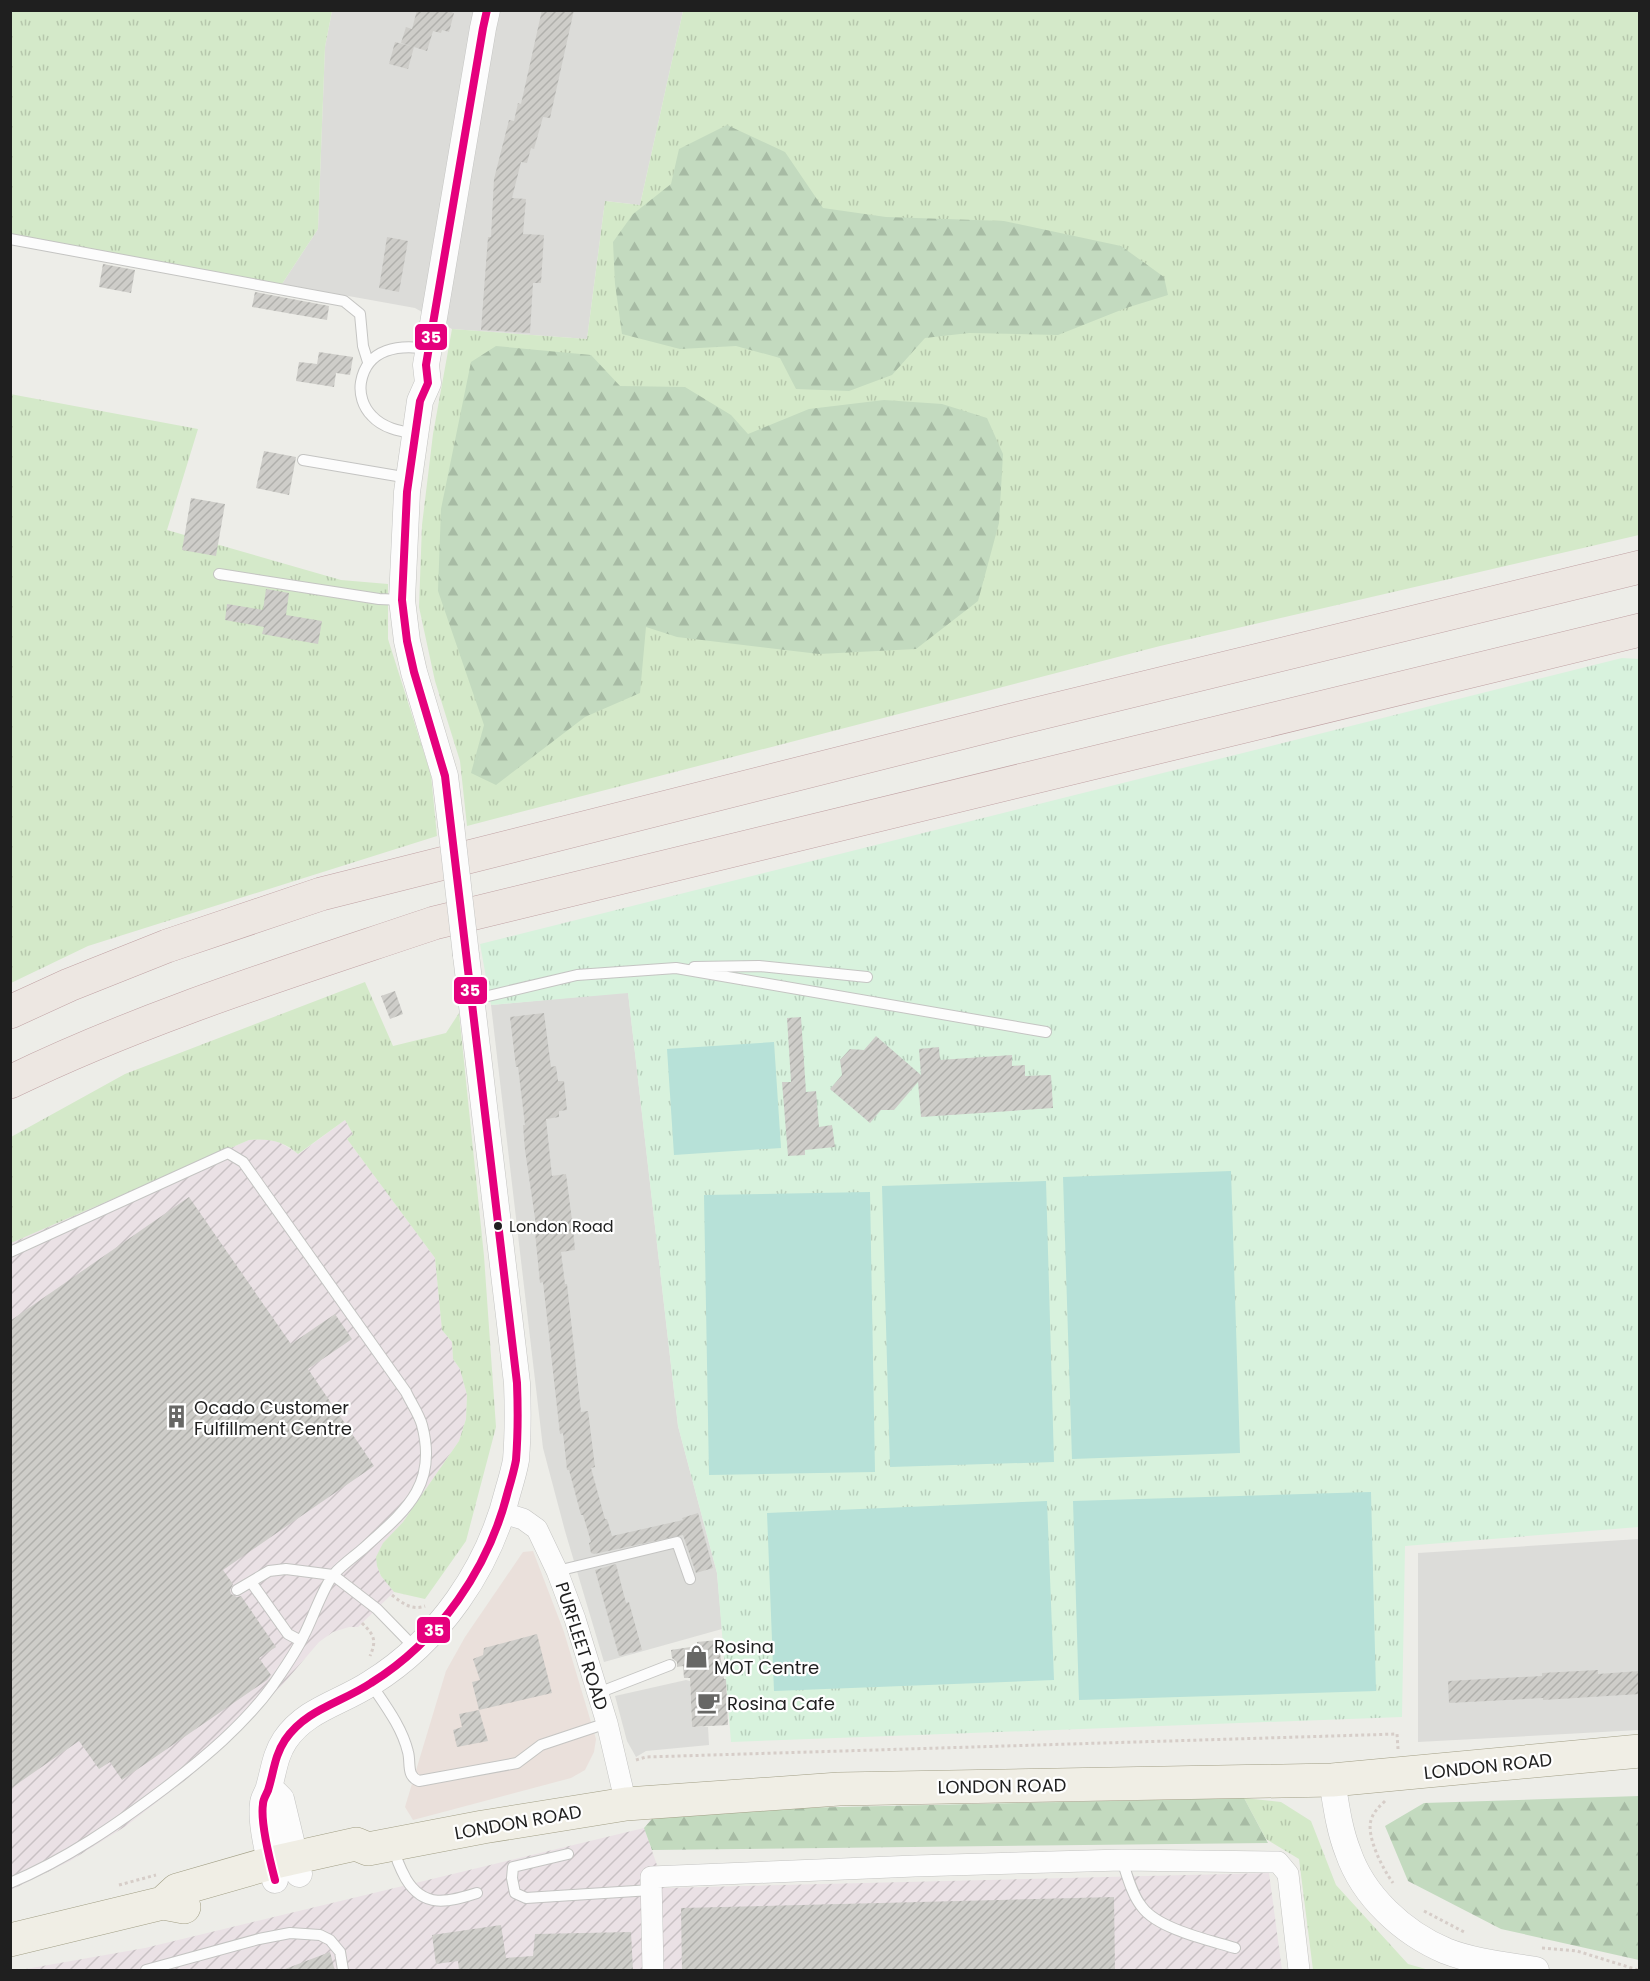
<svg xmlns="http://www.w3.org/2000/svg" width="1650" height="1981" font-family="Poppins,sans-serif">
<defs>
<pattern id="industrial-furrows" width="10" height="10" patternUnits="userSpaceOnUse" patternTransform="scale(1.5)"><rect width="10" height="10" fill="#eae1e5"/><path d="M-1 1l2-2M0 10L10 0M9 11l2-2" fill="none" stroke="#c8c1c4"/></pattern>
<pattern id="grass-tufts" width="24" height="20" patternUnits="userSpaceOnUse" patternTransform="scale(1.5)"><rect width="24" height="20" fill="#d4e9c9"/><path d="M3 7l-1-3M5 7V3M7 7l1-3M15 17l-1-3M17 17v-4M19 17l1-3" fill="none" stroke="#b6c7ac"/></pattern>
<pattern id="forest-firs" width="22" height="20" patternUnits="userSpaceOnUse" patternTransform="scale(1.5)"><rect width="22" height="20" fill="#c3dabf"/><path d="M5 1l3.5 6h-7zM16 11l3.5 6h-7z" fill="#a7bba4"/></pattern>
<pattern id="park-tufts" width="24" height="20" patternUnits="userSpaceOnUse" patternTransform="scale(1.5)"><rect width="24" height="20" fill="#d8f2dd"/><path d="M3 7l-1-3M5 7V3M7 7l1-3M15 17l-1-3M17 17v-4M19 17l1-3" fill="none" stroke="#b9cfbd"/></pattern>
<pattern id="building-hatch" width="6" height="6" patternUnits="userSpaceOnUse" patternTransform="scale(1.5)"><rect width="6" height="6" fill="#cecdc9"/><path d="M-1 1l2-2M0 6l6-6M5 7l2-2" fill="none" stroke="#b0b0ac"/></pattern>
</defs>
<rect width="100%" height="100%" fill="#edede8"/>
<path fill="#dcdcd9" d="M332 11H683L640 205 605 201 587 339 452 329 415 308 282 284 318 229 325 47Z
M628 992 678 1426 717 1573 722 1629 604 1662 565 1531 543 1448 491 1005Z
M1639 1539V1730L1418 1742V1553Z
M686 1680 690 1681 692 1727H708L709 1745 646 1751 636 1757 627 1741 615 1696Z"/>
<path fill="#eae0db" d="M533 1551 564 1632 596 1739 594 1752 585 1770 571 1778 413 1820 405 1807 446 1671 465 1637 523 1552Z"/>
<path fill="url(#industrial-furrows)" d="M345 1120 353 1134 347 1139 435 1258 442 1330 452 1342 453 1359 460 1369 467 1395 466 1419 459 1441 403 1522 383 1543 377 1566 381 1576 394 1592 358 1627H349L333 1632 319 1642 284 1683 225 1744 188 1778 126 1826 70 1861 11 1890V1243L249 1140 263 1139 279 1142 299 1154Z
M644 1828 665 1888 1269 1873 1282 1970H20L145 1948Z"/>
<path fill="url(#grass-tufts)" d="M10 11H332L325 47 318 229 282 284 11 235Z
M683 11H1639V535L1160 646 467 826 460 761 435 681 419 607 422 525 433 434 452 329 587 339 605 201 640 205Z
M10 394 198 429 167 530 341 580 388 584V639L431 775 437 836 88 946 11 983Z
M365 982 393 1046 446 1033 459 1013 484 1256 496 1427 466 1541 425 1599 394 1592 381 1576 377 1566 376 1557 383 1543 403 1522 459 1441 466 1419 467 1395 460 1369 453 1359 452 1342 442 1330 435 1258 347 1139 353 1134 345 1120 298 1154C284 1141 268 1138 249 1140L11 1243V1137L125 1074Z
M1244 1798 1281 1802 1311 1821 1336 1885 1408 1964 1429 1970H1313L1299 1859 1266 1839Z"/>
<path fill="url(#forest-firs)" d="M727 125 785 152 823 208 886 217 1004 221 1121 246 1164 277 1168 295 1126 308 1058 335 969 333 925 338 892 375 849 391 796 389 780 358 736 346 680 349 622 334 615 284 613 242 633 214 671 184 679 149Z
M496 346 591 355 620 386 685 387 731 415 748 434 809 409 884 400 942 404 987 418 1003 454 999 523 978 601 916 649 819 654 677 637 646 627 640 693 585 717 496 785 471 773 484 725 438 591 441 509 471 362Z
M1639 1796V1960L1501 1929 1408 1881 1385 1826 1424 1803Z
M1244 1798 1268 1843 652 1850 644 1828 659 1811Z"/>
<path fill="url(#park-tufts)" d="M1622 658 1639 659V1527L1405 1546 1402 1717 731 1742 717 1573 678 1426 628 993 491 1005 480 944Z"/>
<path fill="#b7e1d8" d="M774 1042 781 1148 674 1155 667 1049Z
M1231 1171 1240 1453 1072 1459 1063 1177Z
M1046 1181 1054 1462 890 1467 882 1186Z
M870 1192 875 1472 709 1475 704 1195Z
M1371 1492 1376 1691 1079 1700 1073 1501Z
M1047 1501 1054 1680 774 1691 767 1513Z"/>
<path fill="url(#building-hatch)" d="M417 10H445L454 13 449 32 442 30 441 33 433 31 427 51 401 43 406 27 412 29Z
M542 10H574L550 118 543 117 534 149 531 148 527 163 521 162 512 198 526 199 523 234 544 235 541 283H533L530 333 481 330 488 237H491L494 179 509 120 514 121 518 103 521 104Z
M395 42 414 47 408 69 389 64Z
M387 237 408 241 399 292 379 288Z
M103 264 135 270 131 293 99 287Z
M255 292 329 306 327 320 252 307Z
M319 352 353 357 350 375 336 373 334 387 296 381 299 362 317 364Z
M264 451 296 457 289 495 256 488Z
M191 498 225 504 216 556 182 550Z
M266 589 289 593 286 615 322 621 318 644 262 634 264 627 225 620 227 604 263 610Z
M395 991 403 1014 390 1019 381 996Z
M544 1013 551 1067 556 1066 558 1081H564L567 1110 559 1111V1117L546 1119 552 1176 566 1174 573 1228 575 1250 561 1252 565 1284H567L581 1412 588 1411 595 1467 591 1468 605 1519H607L612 1536 683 1520 682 1518 698 1513 713 1568 696 1573 683 1535 594 1554 591 1553 589 1543 591 1542 583 1515H581L569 1470H567L563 1433 560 1434 543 1282 540 1283 535 1232H537L525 1150 523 1125H525L518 1067H516L510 1017Z
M801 1017 806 1092 816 1091 819 1127 832 1125 835 1147 805 1150V1155L788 1156 782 1082H791L787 1018Z
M876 1036 921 1075 919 1049 939 1047 940 1060 1012 1055V1066L1025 1065V1076L1051 1075 1053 1108 921 1117 918 1082 894 1110H881L870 1123 830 1089 842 1075 840 1060 850 1049 864 1050Z
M189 1197 291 1344 335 1314 352 1339 308 1369 374 1466 223 1570 233 1584 230 1590 231 1594 237 1597 241 1596 276 1647 259 1658 271 1675 267 1680 122 1780 110 1762 99 1769 79 1741 10 1789V1321Z
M616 1564 626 1603 629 1602 642 1650 619 1656 595 1570Z
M537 1634 552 1693 479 1710 472 1682 480 1680 473 1659 483 1655 484 1648Z
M718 1640 724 1679H726L728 1725 692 1727 690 1678H684L683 1666 677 1667V1662L672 1658 671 1650 697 1646V1642Z
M1598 1670V1674L1640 1671V1694L1543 1700V1698L1449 1703 1448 1681 1542 1676V1673Z
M479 1710 488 1741 457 1747 453 1730 462 1727 459 1714Z
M1114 1897 1115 1971H682L681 1908Z
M501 1925 506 1958 533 1956 535 1934 631 1932 633 1971H459L458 1961 436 1964 432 1935Z
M330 1952 335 1971H285V1969Z"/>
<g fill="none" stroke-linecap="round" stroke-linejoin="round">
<defs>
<path id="service" d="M10 239 344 301 360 314 363 346 368 362
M415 434C399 431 383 428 372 416 363 407 359 394 361 382 367 348 400 344 428 349
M303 460 409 478
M219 574 379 599 402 600
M694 967 759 966 867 977
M471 1000 577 975 676 968 1046 1032
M10 1252 228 1153 243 1162 406 1392C411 1403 419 1414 422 1425 438 1485 406 1510 365 1547 355 1556 343 1564 334 1574 324 1585 312 1620 304 1635 296 1652 284 1669 273 1685 244 1725 204 1758 165 1788 116 1825 67 1859 10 1883
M557 1571 677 1542 690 1579
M251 1582 288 1634 301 1641
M237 1590 269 1571 286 1569 333 1575 377 1609 416 1649
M371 1684C385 1705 402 1727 408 1752 411 1763 406 1776 419 1781L517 1763 541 1745 607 1723
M598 1693 670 1665
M394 1848C396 1860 400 1868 406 1879 424 1909 448 1902 477 1893
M568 1854 513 1867 512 1878 515 1893 526 1898 651 1890
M1122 1860C1127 1875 1132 1895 1142 1907 1158 1929 1209 1940 1235 1948
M146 1970 259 1939 290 1933 320 1935 330 1940 340 1952 343 1970"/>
<path id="minor" d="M503 1513 523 1519 537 1529 557 1571 575 1619 607 1723 626 1804
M653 1970 651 1877 915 1866 1122 1860 1278 1862 1288 1874 1299 1970"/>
<path id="tertiary" d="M451 825 445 776 414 672 407 641 402 600 407 492 420 401 428 383 426 365 483 28 487 10
M1332 1780C1336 1805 1339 1829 1348 1852 1363 1896 1403 1933 1446 1951 1474 1962 1506 1965 1536 1970
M269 1787 281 1799 299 1874
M275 1880C270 1861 260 1823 263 1804 263 1798 268 1793 269 1787 274 1770 275 1755 285 1740 306 1709 341 1703 371 1683 439 1641 489 1568 508 1491 511 1481 514 1471 516 1460 518 1435 518 1409 517 1383L466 955"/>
<path id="primary" d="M163 1903 177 1890 271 1863 356 1844 368 1849 483 1827 626 1804 839 1789 1332 1780 1640 1751
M10 1940 163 1903 184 1907"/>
<path id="trunk" d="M10 1012 69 985 167 946 321 894 1008 721 1640 567
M10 1082C146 1016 292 971 434 923L1640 630"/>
</defs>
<use href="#service" stroke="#c4c4c2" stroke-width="12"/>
<use href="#minor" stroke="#c4c4c2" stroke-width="22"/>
<use href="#tertiary" stroke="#c4c4c2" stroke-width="27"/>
<use href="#primary" stroke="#a29f86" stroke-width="34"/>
<use href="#trunk" stroke="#c0a2a4" stroke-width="34"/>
<path stroke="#d6cdc8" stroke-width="3" stroke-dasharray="3 3" stroke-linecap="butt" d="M392 1595C402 1603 412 1611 425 1606
M362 1623C374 1635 377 1640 370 1656
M636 1760 646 1757 1397 1734 1398 1749
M1385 1801C1379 1807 1374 1811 1371 1820 1366 1837 1383 1869 1393 1883
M119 1885 156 1875
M1424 1911 1466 1933
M1542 1948 1577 1951 1638 1970"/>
<use href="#service" stroke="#fcfcfc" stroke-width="10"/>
<use href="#minor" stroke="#fcfcfc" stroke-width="21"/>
<use href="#tertiary" stroke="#fcfcfc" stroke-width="26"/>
<use href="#primary" stroke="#f0eee5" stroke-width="33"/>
<use href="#trunk" stroke="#ede7e2" stroke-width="33"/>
<defs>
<path id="tertiary-bridge" d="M451 825 466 955"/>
</defs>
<use href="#tertiary-bridge" stroke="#c4c4c2" stroke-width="27" stroke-linecap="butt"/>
<use href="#tertiary-bridge" stroke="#fcfcfc" stroke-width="26"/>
<defs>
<path id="bus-1" d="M275 1880C270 1861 260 1823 263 1804 263 1798 268 1793 269 1787 274 1770 275 1755 285 1740 306 1709 341 1703 371 1683 439 1641 489 1568 508 1491 511 1481 514 1471 516 1460 518 1435 518 1409 517 1383L445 776 414 672 407 641 402 600 407 492 420 401 428 383 426 365 483 28 487 10"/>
</defs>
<use href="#bus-1" stroke="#fff" stroke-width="12"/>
<use href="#bus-1" stroke="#e5007d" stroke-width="8"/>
</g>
<defs>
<symbol id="building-bare" viewBox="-9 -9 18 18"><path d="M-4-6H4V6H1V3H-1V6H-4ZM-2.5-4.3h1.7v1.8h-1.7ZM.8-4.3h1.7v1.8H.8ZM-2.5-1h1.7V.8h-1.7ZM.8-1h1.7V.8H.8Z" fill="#676765" stroke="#fff" stroke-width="2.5" paint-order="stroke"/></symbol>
<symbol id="shop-bare" viewBox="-9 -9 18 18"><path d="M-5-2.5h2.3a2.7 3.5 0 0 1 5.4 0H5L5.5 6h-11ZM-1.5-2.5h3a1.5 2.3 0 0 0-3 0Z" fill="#676765" stroke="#fff" stroke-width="2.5" paint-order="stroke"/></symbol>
<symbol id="cafe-bare" viewBox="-9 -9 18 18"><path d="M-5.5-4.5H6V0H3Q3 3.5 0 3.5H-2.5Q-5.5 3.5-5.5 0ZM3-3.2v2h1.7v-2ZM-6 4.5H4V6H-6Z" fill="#676765" stroke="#fff" stroke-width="2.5" paint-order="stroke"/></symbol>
</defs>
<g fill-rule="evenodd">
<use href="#building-bare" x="160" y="1400" width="33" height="33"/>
<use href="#shop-bare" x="680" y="1640" width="33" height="33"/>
<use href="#cafe-bare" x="692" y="1686" width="33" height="33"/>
</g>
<circle fill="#1f1f1f" stroke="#fff" stroke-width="2" cx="498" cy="1226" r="5"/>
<g text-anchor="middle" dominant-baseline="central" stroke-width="4.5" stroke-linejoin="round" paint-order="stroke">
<g font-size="16" fill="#1f1f1f" stroke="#fff" text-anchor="start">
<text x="509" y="1226">London Road</text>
</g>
<g font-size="18" fill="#1f1f1f" stroke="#fff" text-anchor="start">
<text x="194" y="1407">Ocado Customer<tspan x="194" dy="21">Fulfillment Centre</tspan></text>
<text x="714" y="1646">Rosina<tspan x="714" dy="21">MOT Centre</tspan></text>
<text x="727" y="1703">Rosina Cafe</text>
</g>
<g font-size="18" fill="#1f1f1f" stroke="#fff">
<text transform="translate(582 1646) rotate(72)">PURFLEET ROAD</text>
<text transform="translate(1488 1766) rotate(-6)">LONDON ROAD</text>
<text transform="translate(1002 1786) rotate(-1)">LONDON ROAD</text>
<text transform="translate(518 1822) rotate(-10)">LONDON ROAD</text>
</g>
</g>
<g stroke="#fff" stroke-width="2">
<rect x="414" y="323" width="34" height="28" rx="6" fill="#e5007d"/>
<rect x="453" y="976" width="35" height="29" rx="6" fill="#e5007d"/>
<rect x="416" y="1616" width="35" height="28" rx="6" fill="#e5007d"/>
</g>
<g font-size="16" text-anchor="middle" font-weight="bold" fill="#fff">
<text x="431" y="343">35</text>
<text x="470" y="996">35</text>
<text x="434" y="1636">35</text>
</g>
<rect width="1650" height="1981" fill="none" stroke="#1f1f1f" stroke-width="24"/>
</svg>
